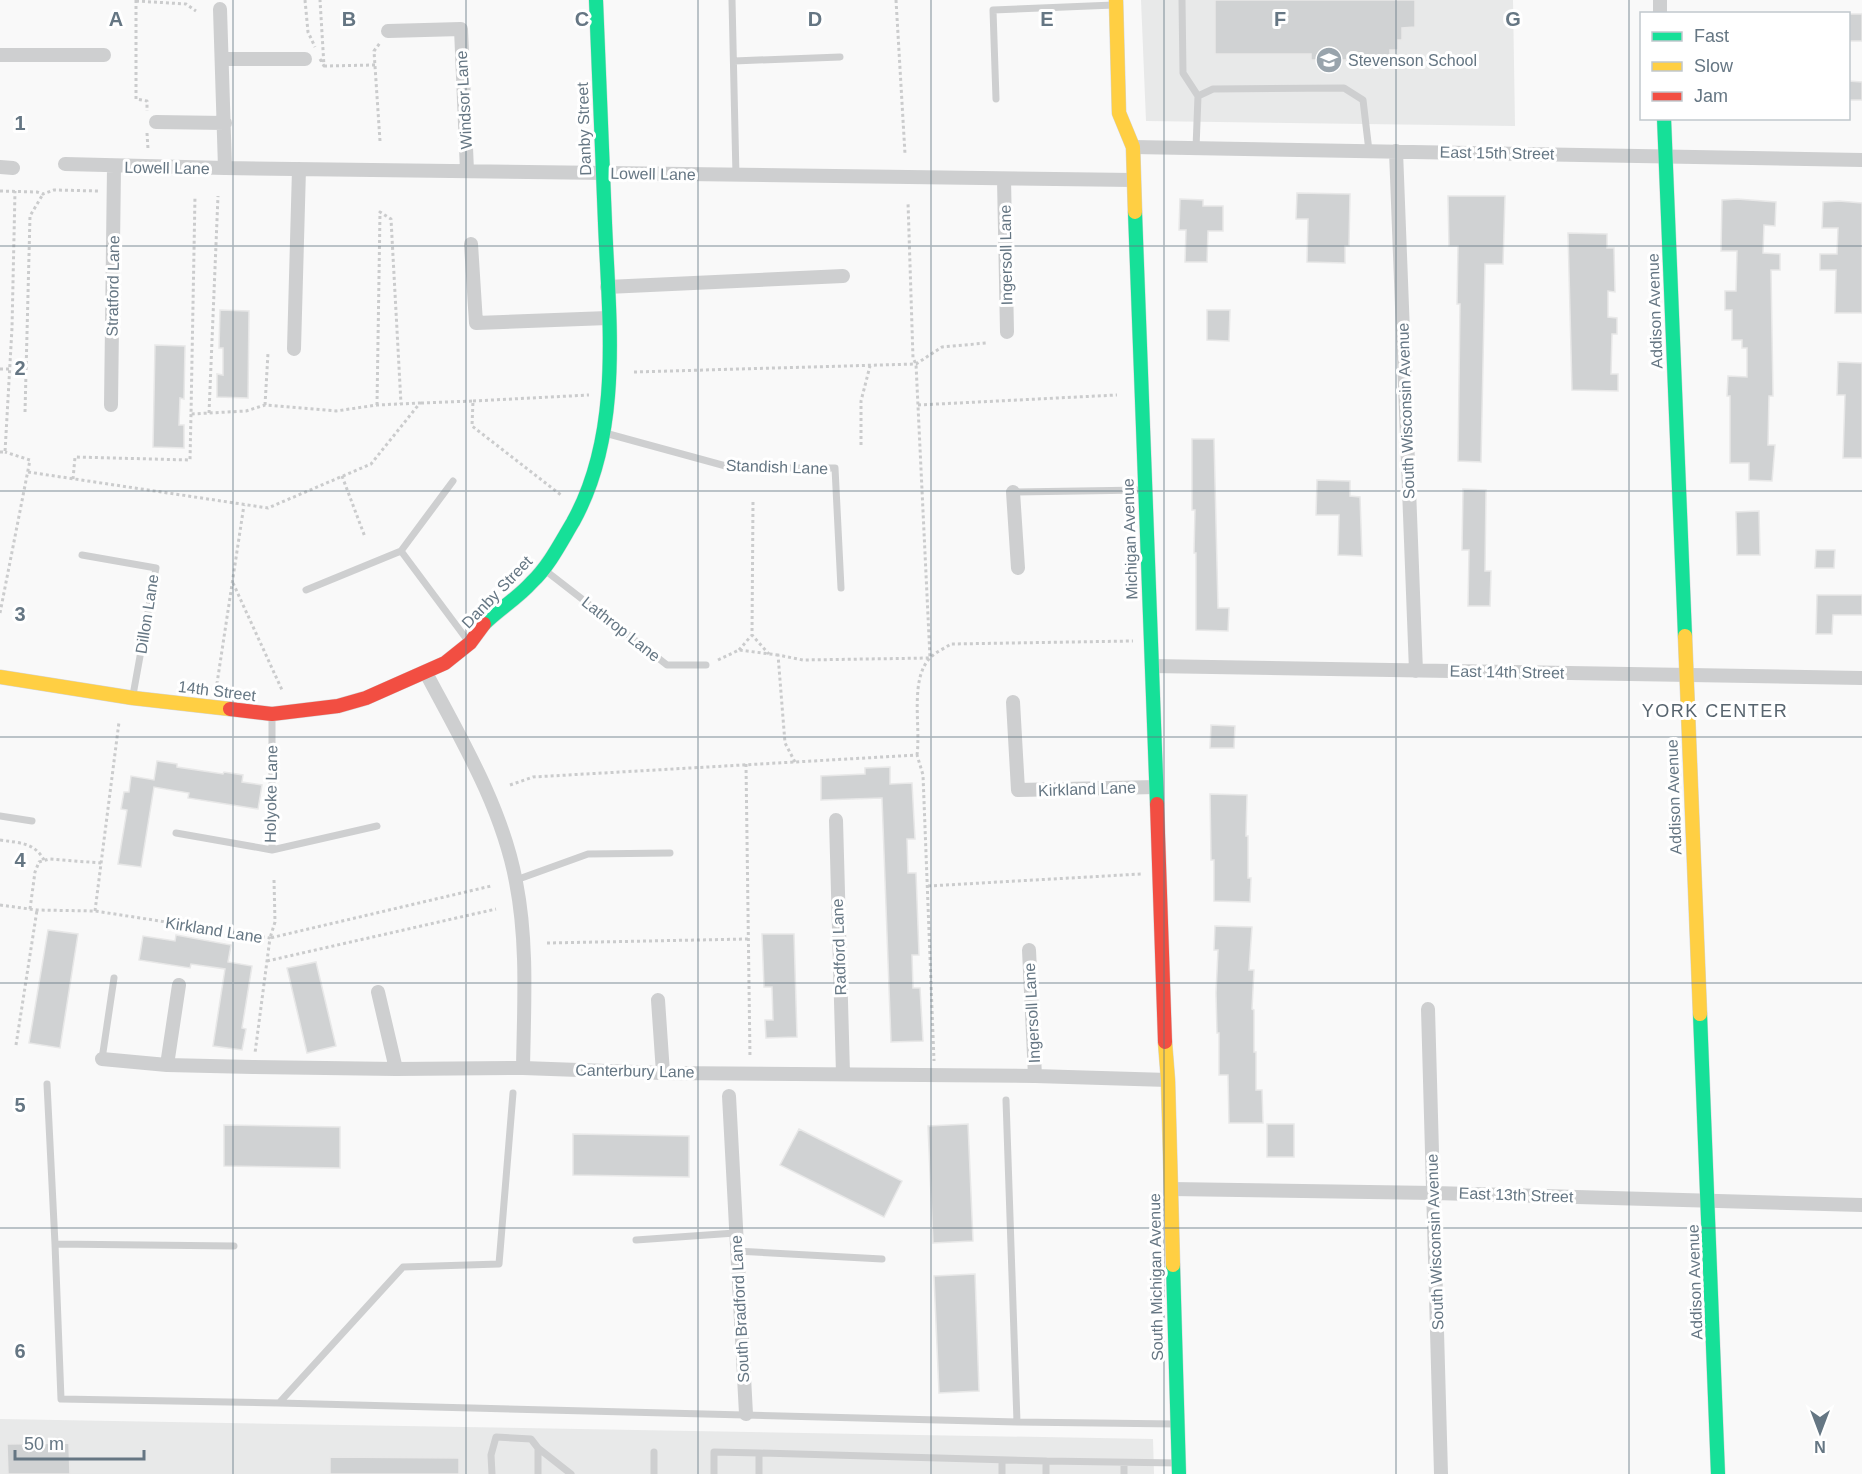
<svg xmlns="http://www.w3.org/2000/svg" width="1862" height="1474" font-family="Arial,sans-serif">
<rect width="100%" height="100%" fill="#f9f9f9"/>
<path fill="#e8e9e9" d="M1141 0H1513L1515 126 1146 121Z
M0 1419 1153 1439 1154 1474H0Z"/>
<path fill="#d0d2d3" stroke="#e8e8e8" stroke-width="1.5" d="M1215 0H1415V27L1402 28V40H1398V50H1390V60H1311V54H1215Z
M1848 14H1862V41H1848Z
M1848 81 1862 82V100H1848Z
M1297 193 1350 194 1349 246H1345V263L1307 262 1308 219H1296Z
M1448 196H1505L1503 264H1485L1481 462 1458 461 1460 304H1457L1458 246H1449Z
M1180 199 1203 200V206H1223V231H1208L1207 262H1185L1186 230H1179Z
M1737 199 1776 202 1775 226 1764 225 1763 253 1780 254V270H1771L1773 396H1769L1768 445H1775L1772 481 1749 480V463H1730V396H1727L1728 376 1747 377V348H1742V340H1732V310H1725V291H1736L1737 251H1721L1722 200Z
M1839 201 1862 203V313H1835L1836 270H1820V254H1837L1838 228H1822L1823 202Z
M1568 233 1607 234V248H1614L1615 292 1608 291V317L1617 318V334H1612L1611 374H1618V391L1572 390Z
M220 310 249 311 248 398 217 397V374L223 375V348H219Z
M1207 310H1230L1229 341 1207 340Z
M155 345 185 346 184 399 180 398 179 425H184V448L153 447Z
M1838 362 1862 363V458H1843L1845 395H1837Z
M1192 439H1214L1218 608H1229L1228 631 1196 630V553H1194L1195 510H1192Z
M1317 480 1350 481V496L1360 497 1362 556 1338 555 1339 515H1316Z
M1463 489 1486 490 1485 571H1491L1490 606H1468L1469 550H1462Z
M1759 511 1760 555H1737L1736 512Z
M1816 550H1835L1834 568H1815Z
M1817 595H1862V615H1833L1832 634H1816Z
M1211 725 1235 726 1234 748H1210Z
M157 761 177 764V767L223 774 224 772 243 775 242 782 262 785 258 809 188 798 189 793 154 787 141 867 118 864 127 810 121 809 124 792H129L131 776 154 780Z
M890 767V784L912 783 915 839H907L908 873H916L919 955H912L913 988H920L923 1041 891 1042 882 798 821 800V776L865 774V768Z
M1210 794 1247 795 1246 836H1248V878H1251L1250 902 1214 901V860H1211Z
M1215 926 1252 927 1249 970H1254L1252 1009 1254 1010V1052H1256V1090H1262L1263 1123H1229L1228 1075H1219V1033H1217L1216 993 1218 950H1214Z
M48 930 78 934 60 1048 29 1043Z
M762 934H794L797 1037 766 1038 765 1020H773L772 987H764Z
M176 935 231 945 228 962 252 966 242 1028 246 1029 242 1050 213 1046 225 969 191 964 190 968 139 960 143 936 175 941Z
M316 962 336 1046 307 1053 287 968Z
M968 1124 973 1241 933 1243 928 1126Z
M1267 1124H1294V1157H1267Z
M224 1125 340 1127V1168L224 1166Z
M799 1129 902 1181 884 1217 780 1165Z
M573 1134 689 1136V1177L573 1175Z
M975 1274 979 1391 939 1393 934 1276Z
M69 1443 70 1474H8L7 1444Z
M330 1457 459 1458V1474H330Z"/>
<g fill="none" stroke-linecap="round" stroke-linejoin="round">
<defs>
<path id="fast" d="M1664 118 1685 636
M1135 212 1157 804
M484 624C499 609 518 598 532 582 549 566 561 542 573 522 623 432 609 321 605 223 602 149 599 74 596 0
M1700 1014 1718 1474
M1173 1265 1179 1474"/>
<path id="slow" d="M1116 0 1119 113 1133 147 1135 212
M1685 636 1700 1014
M0 677 133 698 230 709
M1165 1042 1168 1080 1173 1265"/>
<path id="jam" d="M230 709 272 714 338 706 366 698 445 663 470 643 484 624
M1157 804 1165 1042"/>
</defs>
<use href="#fast" stroke="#d5d6d7" stroke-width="15"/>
<use href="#slow" stroke="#d5d6d7" stroke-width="15"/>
<use href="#jam" stroke="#d5d6d7" stroke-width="15"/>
<path stroke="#cbcccd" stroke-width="3" stroke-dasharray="3 3" stroke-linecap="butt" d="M136 0V99L147 101V111
M305 0 308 32 315 47
M896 0 905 154
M136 1 186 4 196 11
M320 59 324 66 320 0
M324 66 375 65
M147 133 148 149
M380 141 374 51 380 43
M0 191 37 192 43 194 54 190 100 191
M0 369H9
M634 372 916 364 942 347 986 343
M473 401 589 395
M421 403 473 401 472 426 561 495
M265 405 268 353
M377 405 380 212 391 219 401 404
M918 405 1117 395
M25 412 30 216 43 194
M209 413 218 196
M861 445V401L870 366
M0 452H5L12 328 15 191
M28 472 268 508 371 464 420 403 377 405 336 411 265 405 246 411 191 414 195 196
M342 476 365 537
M73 479 75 457 190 460 191 414
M753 502 752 635 769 654
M233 583 282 690
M0 613 30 460 5 452
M739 650 751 636
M718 660 739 650 778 655
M216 690 244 505
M917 755C921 726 909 678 931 657 936 652 945 648 951 644L1133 641
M795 762 785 743 778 655 803 660 930 658 916 364 913 358 908 202
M746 764 750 1058
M510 785 533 777 917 755 923 775 934 1061
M0 840C19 843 34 842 44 860
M274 880 275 922 270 938 491 886
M928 886 1141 874
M0 905 37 910 95 911 270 938 255 1053
M30 909 35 872 39 862 49 859 101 863
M95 911 119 722
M547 943 748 939
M267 961 496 909
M16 1045 37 910"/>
<path stroke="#cecfd0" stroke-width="7" d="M732 0 736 176
M1182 0 1183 73 1198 96 1196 148
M734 61 840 57
M1198 96 1213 89 1344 88 1363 100 1369 151
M996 99 993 10 1114 5
M605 433 733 468H835L841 588
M1013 492 1142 490
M401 551 468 641
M82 555 156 568 133 695
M546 571 667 665H706
M306 590 401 551 453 481
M272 715V850
M0 816 32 821
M176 833 272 850 377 826
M516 880 588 854 670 853
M102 1059 114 978
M47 1084 55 1244 61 1399 279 1403 403 1267 499 1264 513 1093
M1006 1100 1017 1422
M636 1240 735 1233
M55 1244 234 1246
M736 1251 882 1259
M279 1403 1017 1422 1176 1424
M1046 1461 1178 1463
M492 1474 491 1455 496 1437 531 1439 538 1448 571 1474
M538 1474V1448
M654 1474V1452
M714 1474V1452L759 1453
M759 1474V1453L1046 1461V1474
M1002 1474V1460
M1124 1474V1463"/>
<path stroke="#cecfd0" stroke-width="14" d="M1660 0V14
M220 9 225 168
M388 31 461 29 467 171
M0 55H104
M222 59H305
M156 122 225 123
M1133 147 1862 160
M1396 151 1416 671
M65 164 225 168 1133 180
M0 167 13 168
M1004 179 1007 332
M471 244 476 323 608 318
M607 287 843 276
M294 349 299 169
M111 405 114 167
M1013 492 1018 568
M1152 666 1862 678
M426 673C461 739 502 807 516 882 528 943 524 1006 523 1068
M1013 702 1018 790 1156 787
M836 820 843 1074
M1029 950 1035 1076
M378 992 396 1069
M658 1000 663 1073
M1428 1009 1441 1474
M102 1059 167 1065 253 1067 396 1069 523 1068 663 1073 1035 1076 1168 1080
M167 1065 179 985
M729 1096 746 1414
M1171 1189 1434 1193 1862 1205"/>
<use href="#fast" stroke="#16e098" stroke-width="14"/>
<use href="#slow" stroke="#ffcf43" stroke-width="14"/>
<use href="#jam" stroke="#f24e42" stroke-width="14"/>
</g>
<path fill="none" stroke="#657683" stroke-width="1.5" stroke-opacity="0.55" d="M233 0V1474M466 0V1474M698 0V1474M931 0V1474M1164 0V1474M1396 0V1474M1629 0V1474M0 246H1862M0 491H1862M0 737H1862M0 983H1862M0 1228H1862"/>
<defs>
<symbol id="school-disc" viewBox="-11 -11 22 22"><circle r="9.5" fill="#99a4ac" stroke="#fff"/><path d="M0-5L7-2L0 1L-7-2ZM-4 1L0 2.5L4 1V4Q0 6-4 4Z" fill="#fff"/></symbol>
</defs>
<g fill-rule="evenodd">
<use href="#school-disc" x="1314" y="45" width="30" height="30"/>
</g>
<g text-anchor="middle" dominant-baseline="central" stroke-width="6" stroke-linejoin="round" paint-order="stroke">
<g font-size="16" fill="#657683" stroke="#fff" text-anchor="start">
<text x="1348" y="60">Stevenson School</text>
</g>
<g font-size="16" fill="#657683" stroke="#fff">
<text transform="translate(464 100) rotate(-93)">Windsor Lane</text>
<text transform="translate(584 129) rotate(-92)">Danby Street</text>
<text transform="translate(1497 153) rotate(1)">East 15th Street</text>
<text transform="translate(167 168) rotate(1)">Lowell Lane</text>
<text transform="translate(653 174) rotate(1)">Lowell Lane</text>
<text transform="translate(1006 255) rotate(-91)">Ingersoll Lane</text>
<text transform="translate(113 286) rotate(-89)">Stratford Lane</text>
<text transform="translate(1655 311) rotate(-92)">Addison Avenue</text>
<text transform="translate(1406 411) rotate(-92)">South Wisconsin Avenue</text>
<text transform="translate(777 467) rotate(2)">Standish Lane</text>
<text transform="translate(1130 539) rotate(-92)">Michigan Avenue</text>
<text transform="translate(497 592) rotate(-46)">Danby Street</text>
<text transform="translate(147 614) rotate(-81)">Dillon Lane</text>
<text transform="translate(621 629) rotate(38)">Lathrop Lane</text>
<text transform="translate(1507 672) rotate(1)">East 14th Street</text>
<text transform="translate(217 691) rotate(7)">14th Street</text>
<text transform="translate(1087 789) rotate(-2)">Kirkland Lane</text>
<text transform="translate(271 794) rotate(-89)">Holyoke Lane</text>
<text transform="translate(1674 797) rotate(-92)">Addison Avenue</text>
<text transform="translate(214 930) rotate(9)">Kirkland Lane</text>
<text transform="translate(839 947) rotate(-92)">Radford Lane</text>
<text transform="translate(1032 1013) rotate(-93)">Ingersoll Lane</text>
<text transform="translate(635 1071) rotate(1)">Canterbury Lane</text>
<text transform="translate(1516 1195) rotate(2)">East 13th Street</text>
<text transform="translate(1435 1242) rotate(-92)">South Wisconsin Avenue</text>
<text transform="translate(1156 1277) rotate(-91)">South Michigan Avenue</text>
<text transform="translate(1695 1282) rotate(-92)">Addison Avenue</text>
<text transform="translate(740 1309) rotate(-93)">South Bradford Lane</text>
</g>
<g font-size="18" letter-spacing="1.5" fill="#57646e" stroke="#fff">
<text x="1715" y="711">YORK CENTER</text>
</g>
</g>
<g font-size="20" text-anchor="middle" font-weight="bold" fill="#657683" stroke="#fff" stroke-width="6" stroke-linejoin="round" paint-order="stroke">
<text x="116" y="26">A</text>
<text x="349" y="26">B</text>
<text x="582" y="26">C</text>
<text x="815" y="26">D</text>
<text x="1047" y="26">E</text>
<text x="1280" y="26">F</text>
<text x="1513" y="26">G</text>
<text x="20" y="130">1</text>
<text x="20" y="375">2</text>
<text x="20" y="621">3</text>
<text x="20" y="867">4</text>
<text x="20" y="1112">5</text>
<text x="20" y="1358">6</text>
</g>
<rect x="1640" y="12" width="210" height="108" fill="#ffffff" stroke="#c1c8cd" stroke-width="1.5"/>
<rect x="1652" y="32" width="30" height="9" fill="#16e098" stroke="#c1c8cd" stroke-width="1.5"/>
<text x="1694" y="42" font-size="18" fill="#657683">Fast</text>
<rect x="1652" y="62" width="30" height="9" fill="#ffcf43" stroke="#c1c8cd" stroke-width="1.5"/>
<text x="1694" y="72" font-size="18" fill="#657683">Slow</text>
<rect x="1652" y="92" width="30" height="9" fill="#f24e42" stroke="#c1c8cd" stroke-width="1.5"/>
<text x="1694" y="102" font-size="18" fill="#657683">Jam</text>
<g transform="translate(1820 1432) rotate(180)" stroke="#ffffff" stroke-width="4.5" paint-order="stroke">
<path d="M0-4.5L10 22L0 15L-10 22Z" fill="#657683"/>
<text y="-9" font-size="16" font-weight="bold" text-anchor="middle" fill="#657683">N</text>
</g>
<path d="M15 1450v9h129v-9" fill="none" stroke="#657683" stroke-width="3"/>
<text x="24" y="1450" font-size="18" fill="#657683" stroke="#ffffff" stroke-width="4.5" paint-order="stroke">50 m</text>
</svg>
